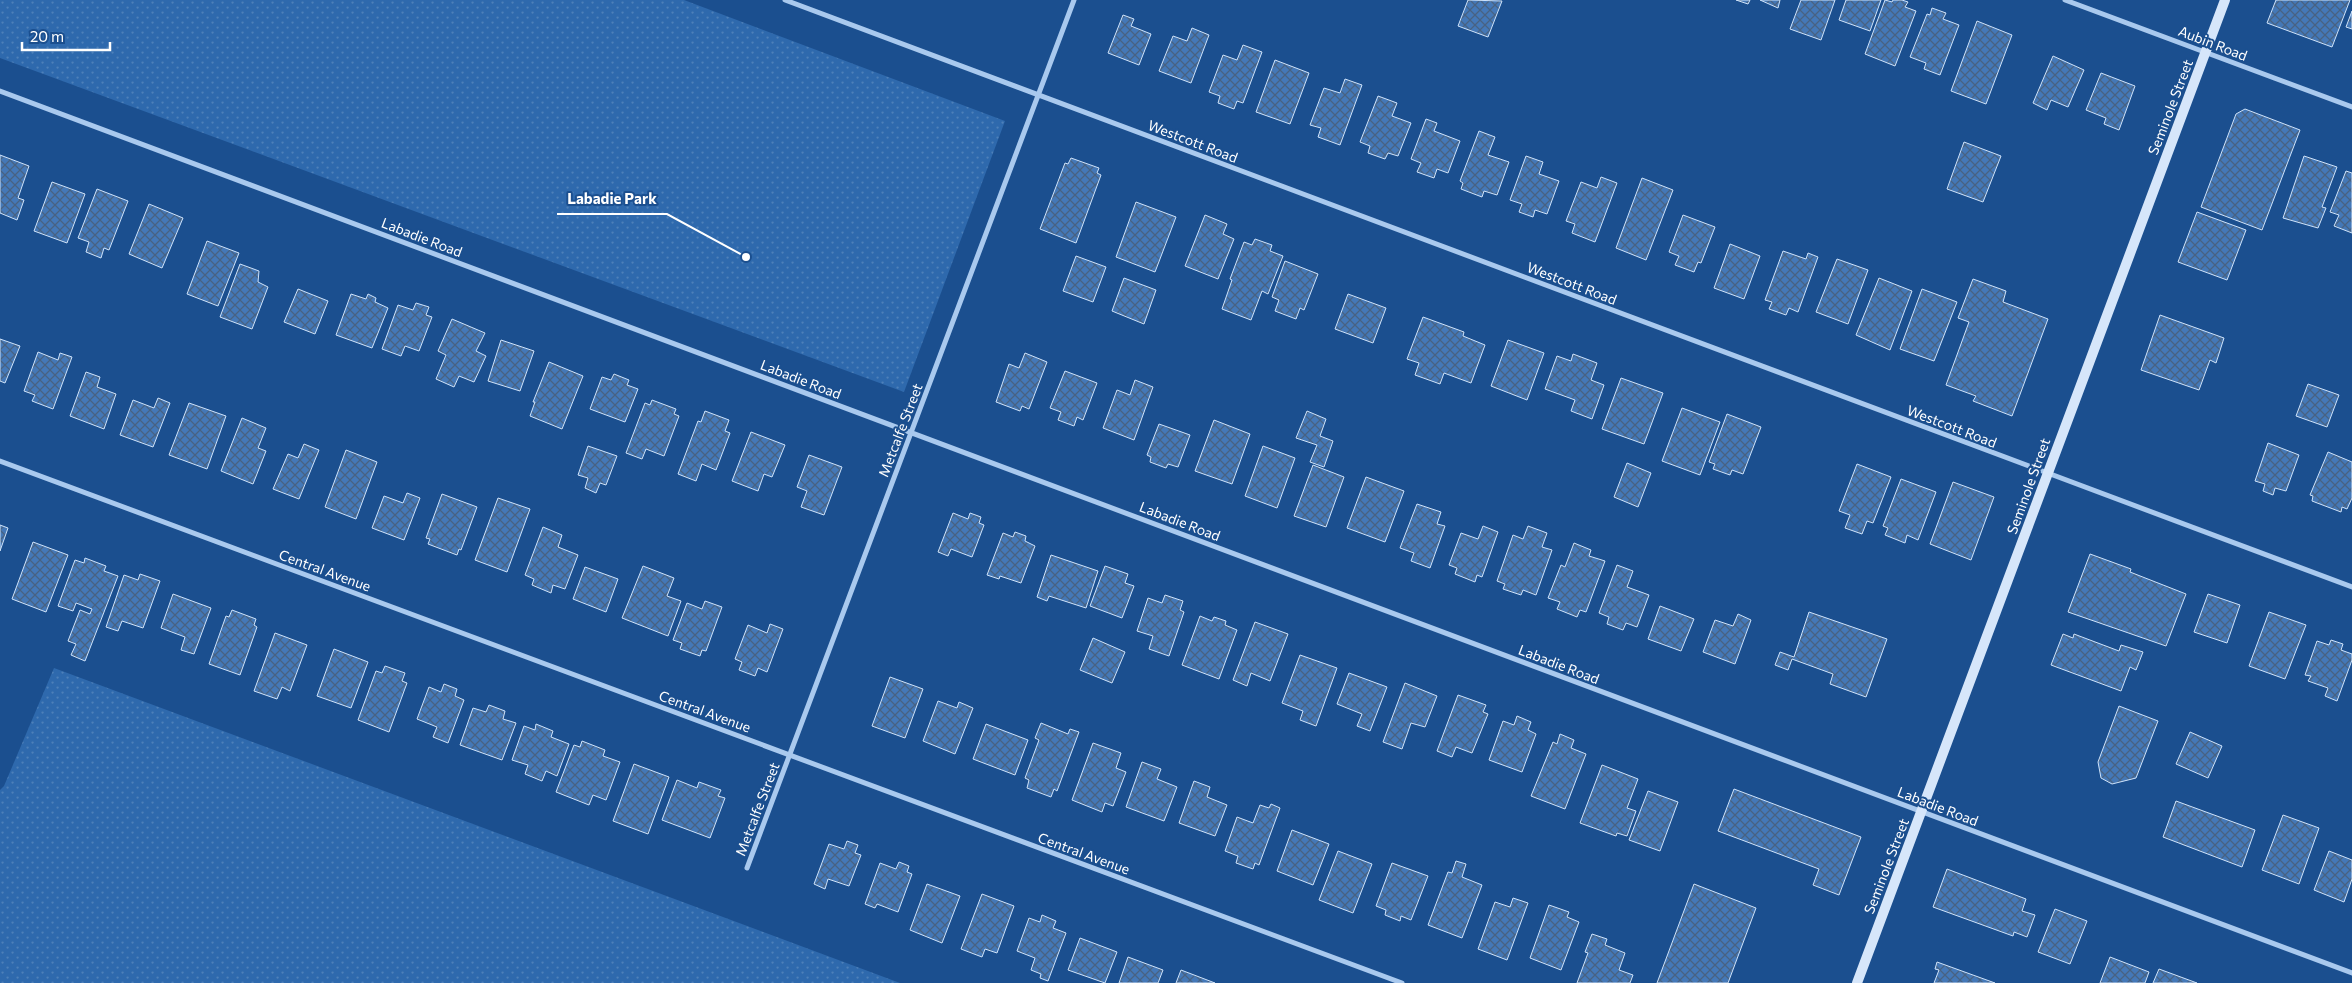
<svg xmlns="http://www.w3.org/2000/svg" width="2352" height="983" font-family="Commissioner,sans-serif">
<defs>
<pattern id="green-dots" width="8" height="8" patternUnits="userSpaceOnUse" patternTransform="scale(1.25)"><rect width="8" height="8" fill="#2e69ad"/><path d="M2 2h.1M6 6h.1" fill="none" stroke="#4d80b9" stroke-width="1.8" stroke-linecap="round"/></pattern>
<pattern id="building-cross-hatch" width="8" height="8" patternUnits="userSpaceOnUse" patternTransform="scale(1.25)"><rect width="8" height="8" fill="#4478b7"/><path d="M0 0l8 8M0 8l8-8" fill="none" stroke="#486282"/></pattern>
</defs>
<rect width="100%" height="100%" fill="#1b4f8f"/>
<path fill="url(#green-dots)" d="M0 0H684L1005 121 904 392 0 58Z
M54 668 900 983H0V790L4 786Z"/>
<path fill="url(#building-cross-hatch)" stroke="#cfe3fa" d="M1468 0 1502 1 1488 37 1458 26Z
M1736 0H1750L1748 4Z
M1760 0H1780L1778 8Z
M1801 0H1835L1821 40 1790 29Z
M1846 0H1881L1870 31 1839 20Z
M1885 0 1892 2 1893 0H1902L1908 2 1905 7 1916 11 1895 66 1865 54Z
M2276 0H2350L2332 47 2267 23Z
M1932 8 1946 13 1943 19 1959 25 1940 75 1924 69 1926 63 1910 57 1927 14 1930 15Z
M2352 11V29L2346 27Z
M1123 15 1134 19 1131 26 1151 34 1139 65 1108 53Z
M1977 21 2012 35 1986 104 1951 91Z
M1192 28 1209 35 1191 83 1159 71 1173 36 1187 41Z
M1243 45 1262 52 1243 103 1237 101 1234 109 1218 103 1220 96 1209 92 1223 55 1237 60Z
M2053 56 2084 70 2068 107 2051 100 2047 110 2033 103Z
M1275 60 1309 73 1290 124 1256 112Z
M2101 73 2135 86 2119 130 2104 124 2106 118 2086 110Z
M1345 79 1362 85 1340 145 1318 137 1321 128 1310 125 1324 88 1340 93Z
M1378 96 1397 103 1392 116 1411 123 1398 156 1388 153 1385 159 1368 153 1370 146 1360 142Z
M2245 109 2300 130 2262 230 2201 207 2236 114Z
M1426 119 1437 123 1434 131 1460 141 1448 173 1437 169 1434 178 1417 172 1421 163 1411 159Z
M1479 131 1495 137 1488 155 1509 162 1497 195 1484 191 1482 197 1461 189 1463 183 1460 181Z
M1964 142 2001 156 1983 202 1947 189Z
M0 155 29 166 18 198 24 200 17 220 0 213Z
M1526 156 1543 162 1539 174 1559 181 1547 214 1535 210 1533 217 1519 212 1522 204 1510 200Z
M2304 156 2337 167 2322 207 2326 208 2318 228 2283 218Z
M1071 158 1099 168 1097 173 1101 175 1076 243 1040 229 1065 163 1068 164Z
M2346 171 2352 173V233L2334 226 2339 215 2330 212Z
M1601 177 1617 183 1595 242 1572 233 1575 224 1566 221 1581 182 1597 188Z
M1642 178 1673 190 1646 260 1616 248Z
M52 182 85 194 67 243 34 231Z
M97 189 128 201 109 250 104 248 101 258 86 252 89 242 78 238Z
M1136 202 1176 217 1155 272 1116 257Z
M149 204 183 218 162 268 129 254Z
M2197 212 2246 230 2227 280 2178 262Z
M1205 215 1227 224 1223 234 1234 239 1218 279 1185 266Z
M1683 215 1715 227 1701 263 1698 262 1694 272 1675 265 1679 256 1669 252Z
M1255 239 1272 245 1270 251 1283 256 1268 294 1262 291 1251 320 1222 309 1232 280 1230 279 1244 242 1252 245Z
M207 241 239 253 218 306 187 294Z
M1730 244 1760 256 1744 299 1714 288Z
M1783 251 1806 259 1808 253 1818 257 1798 312 1789 308 1786 315 1769 309 1772 302 1765 300Z
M1076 256 1106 267 1093 302 1063 291Z
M1837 259 1868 270 1848 324 1816 312Z
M1285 261 1318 274 1304 310 1300 308 1296 319 1275 311 1279 300 1272 297Z
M240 264 259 271 258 282 268 287 252 329 220 317Z
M1124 278 1156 290 1144 324 1112 311Z
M1879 278 1912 291 1890 350 1856 335Z
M1973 279 2006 291 2003 302 2048 319 2012 416 1973 401 1976 396 1946 385 1969 322 1958 318Z
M298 289 328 301 315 334 284 322Z
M1922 289 1957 302 1934 361 1900 349Z
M351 294 366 299 368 294 376 298 375 302 388 308 372 348 336 335Z
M1348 294 1386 308 1373 343 1335 329Z
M416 303 429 307 426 315 432 317 419 351 405 346 401 356 382 349 398 305 413 310Z
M2160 315 2224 338 2216 363 2210 360 2199 390 2141 370Z
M1423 317 1464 332 1463 336 1485 345 1471 383 1444 373 1440 384 1415 375 1419 363 1407 359Z
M452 319 485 333 476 351 486 356 474 382 459 376 454 387 436 379 446 355 438 351Z
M0 339 20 346 5 383 0 381Z
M501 340 534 351 520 391 488 381Z
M1508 340 1544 353 1527 400 1491 386Z
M38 352 58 360 60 353 72 357 53 409 32 401 35 395 24 391Z
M1025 353 1047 362 1029 409 1022 406 1020 411 996 402 1009 364 1019 368Z
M1573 354 1597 363 1591 380 1604 385 1592 419 1571 411 1575 400 1545 389 1557 356 1571 361Z
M549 362 583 376 562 429 530 416 535 402H533Z
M1065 371 1097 383 1083 420 1077 417 1074 426 1058 420 1061 412 1050 408Z
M86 372 100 377 97 387 116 394 104 429 70 416Z
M614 374 629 380 627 385 638 389 625 422 590 409 602 377 611 380Z
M1621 378 1663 393 1644 444 1602 429Z
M1135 380 1153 387 1134 440 1103 428 1117 390 1130 395Z
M2308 384 2339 395 2327 427 2296 416Z
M158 398 170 403 153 447 120 435 133 400 154 408Z
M652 400 676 409 674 414 679 416 664 456 646 449 642 459 626 453 645 403 650 405Z
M189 403 226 416 207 469 169 455Z
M1682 408 1720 422 1700 475 1662 461Z
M705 411 729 420 725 431 730 433 716 470 702 464 696 481 678 474 698 421 701 422Z
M1307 411 1326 419 1320 436 1333 441 1324 467 1310 462 1317 445 1296 438Z
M1727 414 1761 427 1743 474 1732 470 1730 475 1713 469 1715 464 1709 462Z
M242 418 266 428 258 448 266 451 253 484 221 471Z
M1214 420 1250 434 1232 484 1195 471Z
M1159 424 1190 435 1178 467 1168 464 1166 468 1150 462 1151 457 1147 455Z
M751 432 785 445 772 477 764 474 758 491 732 481Z
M2268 443 2299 455 2286 491 2275 488 2273 495 2263 491 2265 484 2255 481Z
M304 444 319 450 299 499 273 489 288 454 298 458Z
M588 446 617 456 606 485 600 483 596 493 585 488 588 478 578 475Z
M1263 446 1295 458 1277 508 1245 496Z
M346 450 377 462 356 519 325 507Z
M2328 452 2352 462V498L2347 509 2342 507 2341 512 2312 501 2313 496 2310 495Z
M809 455 842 467 824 515 801 507 807 491 797 487Z
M1627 463 1651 473 1638 507 1614 497Z
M1857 464 1891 477 1873 523 1867 521 1862 534 1845 528 1850 515 1839 511Z
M1313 465 1344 477 1326 527 1294 516Z
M1366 477 1404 491 1385 542 1347 528Z
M1901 479 1936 492 1918 540 1907 535 1905 543 1885 535 1888 528 1883 526Z
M1953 482 1994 497 1971 560 1930 544Z
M407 493 420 498 404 540 372 528 384 496 403 503Z
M442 494 477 507 461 550 459 549 457 555 428 544 430 539 426 538Z
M498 498 530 509 507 572 475 560Z
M1417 504 1441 512 1437 524 1445 526 1430 568 1411 561 1414 553 1400 548Z
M953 513 968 519 970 513 981 517 979 523 984 525 972 557 951 549 948 556 938 552Z
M0 525 8 528 0 551Z
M1483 526 1498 532 1482 577 1477 575 1475 582 1455 574 1457 568 1449 565 1461 533 1478 539Z
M1528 526 1547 533 1542 547 1552 550 1536 595 1523 590 1521 595 1503 589 1505 584 1497 581 1513 535 1523 539Z
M543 527 562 535 558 547 578 555 565 589 553 585 551 593 532 585 534 579 525 575Z
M1015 532 1026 536 1025 541 1035 546 1021 583 1000 576 999 579 987 575 1003 533 1013 537Z
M33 542 68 555 46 612 12 599Z
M1574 543 1591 550 1589 556 1605 561 1586 612 1580 610 1577 617 1557 609 1560 602 1548 598 1561 565 1565 567Z
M2090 554 2131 569 2130 572 2186 594 2166 646 2068 612Z
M1051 555 1098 571 1086 608 1049 596 1047 601 1037 597Z
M85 558 106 566 104 571 118 576 85 661 71 655 76 644 68 641 80 610 90 614 92 609 76 603 73 611 58 606 75 560 84 563Z
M1617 565 1633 571 1627 587 1649 595 1637 627 1626 623 1623 630 1607 624 1609 617 1599 613Z
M643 566 674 578 667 596 681 601 668 636 622 618Z
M1105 566 1128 574 1125 583 1134 586 1122 618 1090 606Z
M585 567 618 579 606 612 573 599Z
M140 574 160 581 143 628 122 621 118 631 106 627 124 575 138 580Z
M173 594 211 608 194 654 181 650 185 637 161 628Z
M2208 594 2240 605 2227 643 2194 632Z
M1165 595 1183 601 1180 610 1184 612 1169 656 1149 649 1153 636 1137 631 1148 598 1162 603Z
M705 601 722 607 706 651 702 650 700 656 680 649 682 643 673 640 687 603 702 609Z
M1660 606 1694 619 1681 651 1648 639Z
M232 610 256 619 254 625 257 627 240 675 209 664 226 616 229 617Z
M1809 612 1887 639 1866 697 1830 684 1833 674 1792 659 1788 670 1775 665 1780 652 1794 657Z
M2269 612 2306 625 2285 679 2249 666Z
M1738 614 1751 620 1735 664 1703 652 1715 620 1733 626Z
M1200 616 1212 621 1214 617 1226 621 1225 625 1237 630 1219 679 1182 665Z
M1255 622 1288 634 1270 681 1251 673 1247 686 1233 680Z
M770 624 783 629 767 672 758 668 755 676 739 670 742 662 735 659 748 625 767 633Z
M275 633 307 645 290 691 282 687 277 699 254 691Z
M2063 634 2073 638 2074 634 2119 651 2121 645 2143 652 2136 670 2130 667 2121 691 2051 665Z
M1093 638 1125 652 1112 683 1080 670Z
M2331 640 2343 644 2341 650 2352 654V660L2337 701 2325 696 2328 688 2308 681 2311 676 2305 675 2317 641 2329 645Z
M334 649 368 662 351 708 317 696Z
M1300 655 1337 668 1316 726 1300 720 1303 711 1282 703Z
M385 666 405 673 402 681 407 683 389 732 358 720 376 671 382 673Z
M1349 673 1387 687 1370 731 1357 726 1362 714 1337 704Z
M890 677 923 689 905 738 872 726Z
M1405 683 1437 696 1425 727 1411 723 1402 749 1383 742Z
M444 684 457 689 455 696 464 700 448 743 433 737 437 727 417 719 429 687 441 692Z
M1458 695 1486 705 1483 712 1488 714 1472 753 1456 747 1452 757 1437 751Z
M938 701 957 708 959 702 973 708 955 754 923 741Z
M489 705 505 711 503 719 516 723 502 760 460 745 473 708 486 712Z
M2119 706 2158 721 2136 778 2112 784 2101 778 2098 762Z
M1517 716 1531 722 1528 730 1536 734 1522 772 1489 760 1503 721 1514 725Z
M1041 723 1068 734 1070 729 1079 732 1057 791 1054 789 1051 797 1027 788 1029 780 1025 778 1039 740 1035 738Z
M536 724 553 731 551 737 569 744 557 776 546 771 542 781 525 774 528 765 512 760 524 726 535 730Z
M986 724 1028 740 1015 775 973 759Z
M2190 732 2222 746 2208 778 2176 764Z
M1560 734 1574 740 1571 748 1586 754 1565 809 1531 796 1553 742 1557 744Z
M582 741 605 750 603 756 620 762 606 800 593 795 589 805 556 792 574 745 580 747Z
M1093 743 1121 753 1116 768 1126 772 1113 806 1105 803 1102 812 1072 800Z
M1142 762 1161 769 1157 779 1177 787 1164 821 1126 807Z
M634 764 669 777 648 834 613 821Z
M1602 765 1638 779 1627 808 1636 811 1627 836 1617 833 1616 836 1580 823Z
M677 780 697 788 699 782 721 790 718 796 725 798 710 838 662 820Z
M1194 781 1210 787 1207 797 1227 805 1215 836 1179 823Z
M1734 789 1861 837 1839 895 1813 885 1819 869 1718 831Z
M1648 791 1678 802 1660 851 1629 840Z
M2176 801 2255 830 2242 867 2163 837Z
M1271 804 1280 808 1259 865 1255 863 1253 869 1236 863 1238 856 1225 851 1237 817 1253 823 1260 805 1269 808Z
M2283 815 2319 828 2299 884 2262 870Z
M1292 830 1329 844 1313 885 1277 871Z
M847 841 858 845 855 853 861 855 849 886 828 879 825 889 814 884 829 844 844 849Z
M1338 851 1372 864 1353 913 1319 900Z
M2329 851 2352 860V879L2344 902 2314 890Z
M1456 861 1466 864 1462 877 1482 885 1462 938 1428 925 1448 872 1452 873Z
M899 862 909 866 907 872 912 874 898 912 877 904 875 908 865 904 880 863 896 869Z
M1392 863 1428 876 1411 920 1401 916 1400 921 1385 915 1386 910 1376 906Z
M1947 869 2026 899 2022 911 2035 915 2027 937 2014 932 2013 936 1933 907Z
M927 884 960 896 942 943 910 930Z
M1694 884 1756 908 1728 983H1657Z
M982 894 1014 906 997 953 985 949 982 957 961 949Z
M1513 898 1528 903 1507 960 1478 949 1495 902 1510 907Z
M1549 905 1569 912 1567 917 1579 922 1561 970 1530 958Z
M2055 909 2087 921 2070 964 2038 952Z
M1042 915 1056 921 1053 928 1066 933 1048 981 1040 978 1041 974 1031 970 1035 958 1017 951 1029 918 1040 922Z
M1592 934 1607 939 1605 945 1625 953 1619 970 1633 975 1630 983H1577L1588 953 1585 952Z
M1080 938 1117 952 1105 983 1068 970Z
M1128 957 1163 970 1158 983H1119Z
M2110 957 2149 972 2145 983H2100Z
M1937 962 1995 983H1934L1939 970 1935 969Z
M2159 969 2197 983H2153Z
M1181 970 1215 983H1176Z"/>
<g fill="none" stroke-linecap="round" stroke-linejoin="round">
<path stroke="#a9c9ee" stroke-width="5" d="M785 0 2352 587
M2065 0 2352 107
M0 91 2352 973
M0 461 1402 983
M747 868 1074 0"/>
<path stroke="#d6e6fa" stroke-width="10" d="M1857 983 2225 0"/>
</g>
<g text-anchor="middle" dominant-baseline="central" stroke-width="4" stroke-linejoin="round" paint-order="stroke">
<g font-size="14" fill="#fff" stroke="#1b4f8f">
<text transform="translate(2213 43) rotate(21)">Aubin Road</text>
<text transform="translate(2170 107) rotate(-69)">Seminole Street</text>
<text transform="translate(1193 141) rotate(21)">Westcott Road</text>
<text transform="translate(422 237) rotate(21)">Labadie Road</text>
<text transform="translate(1572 283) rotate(21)">Westcott Road</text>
<text transform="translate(801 379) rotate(21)">Labadie Road</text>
<text transform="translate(1952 426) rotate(21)">Westcott Road</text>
<text transform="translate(900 430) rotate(-69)">Metcalfe Street</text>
<text transform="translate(2028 486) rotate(-70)">Seminole Street</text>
<text transform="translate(1180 521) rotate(21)">Labadie Road</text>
<text transform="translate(325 570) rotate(20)">Central Avenue</text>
<text transform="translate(1559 664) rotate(21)">Labadie Road</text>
<text transform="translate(705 711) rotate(20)">Central Avenue</text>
<text transform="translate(1938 806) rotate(21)">Labadie Road</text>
<text transform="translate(757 809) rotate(-69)">Metcalfe Street</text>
<text transform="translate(1084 853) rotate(20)">Central Avenue</text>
<text transform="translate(1886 866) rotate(-69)">Seminole Street</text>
</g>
</g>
<path fill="none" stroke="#fff" stroke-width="2" d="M746 257L667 214H557"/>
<circle fill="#fff" stroke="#1b4f8f" stroke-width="2" cx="746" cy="257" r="5"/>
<g font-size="15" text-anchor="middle" font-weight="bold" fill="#fff" stroke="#1b4f8f" stroke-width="4" stroke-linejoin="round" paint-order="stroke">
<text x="612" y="204">Labadie Park</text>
</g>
<path d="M22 42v8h88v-8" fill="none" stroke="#ffffff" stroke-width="2.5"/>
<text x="30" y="42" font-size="15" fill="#ffffff" stroke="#1b4f8f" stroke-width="4" paint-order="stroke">20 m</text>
</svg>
